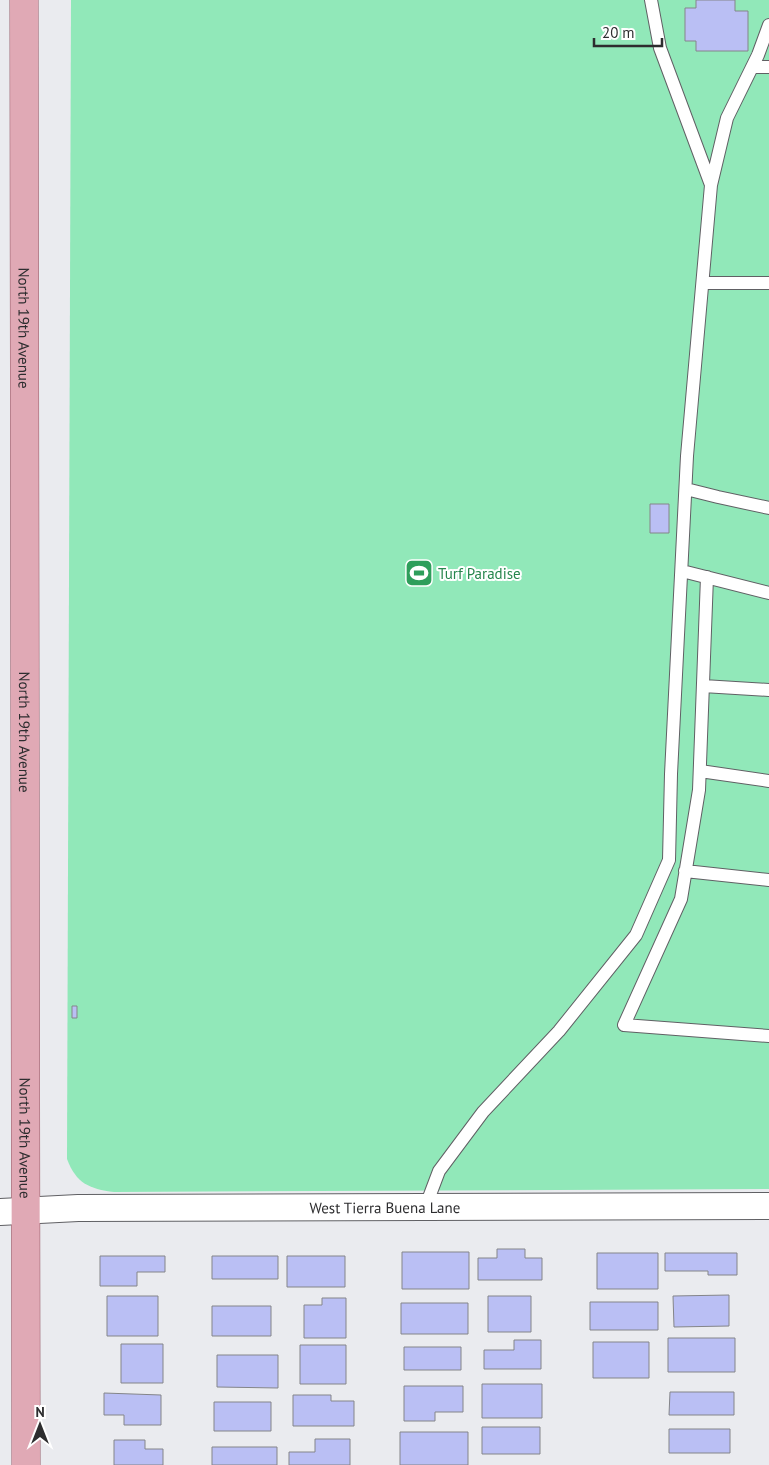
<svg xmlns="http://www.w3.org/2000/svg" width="769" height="1465" font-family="'PT Sans',sans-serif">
<rect width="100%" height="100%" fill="#eaebef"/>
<path fill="#91e8b9" d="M71 0H769V1189L114 1192C89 1189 76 1183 67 1159Z"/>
<path fill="#babff4" stroke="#848589" d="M696 0H735V11H748V51H696V41H685V8H696Z
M650 504H669V533H650Z
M72 1006H77V1018H72Z
M497 1249H525V1258H542V1280H478V1258H497Z
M402 1252H469V1289H402Z
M597 1253H658V1289H597Z
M665 1253H737V1275H708V1271H665Z
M100 1256H165V1272H137V1286H100Z
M212 1256H278V1279H212Z
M287 1256H345V1287H287Z
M729 1295V1326L674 1327 673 1296Z
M107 1296H158V1336H107Z
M488 1296H531V1332H488Z
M322 1298H346V1338H304V1305H322Z
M590 1302H658V1330H590Z
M401 1303H468V1334H401Z
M212 1306H271V1336H212Z
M668 1338H735V1372H668Z
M514 1340H541V1369H484V1350H514Z
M593 1342H649V1378H593Z
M121 1344H163V1383H121Z
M300 1345H346V1384H300Z
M404 1347H461V1370H404Z
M217 1355H278V1388L217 1387Z
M482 1384H542V1418H482Z
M404 1386H463V1412H435V1421H404Z
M670 1392H734V1415H669Z
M104 1393 161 1395V1425H124V1415H104Z
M293 1395H331V1401H354V1426H293Z
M214 1402H271V1431H214Z
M482 1427H540V1454H482Z
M669 1429H730V1453H669Z
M400 1432H468V1465H400Z
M315 1439H350V1465H289V1452H315Z
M114 1440H145V1449H163V1465H114Z
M212 1447H277V1465H212Z"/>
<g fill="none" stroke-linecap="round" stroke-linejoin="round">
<defs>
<path id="lane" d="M651 0 660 48 711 185
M752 67H769
M703 283H769
M686 489 718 497 769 508
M682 571 769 593
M707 577 699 790 681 899 624 1025 769 1036
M703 686 769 690
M700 771 769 781
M685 871 769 880
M425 1208 439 1171 483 1112 559 1031 636 935 669 860 671 774 687 456 711 185 727 118 758 55 769 25"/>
<g id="street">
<path id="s1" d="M0 1212 78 1208 769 1206"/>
</g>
<g id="primary">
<path id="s2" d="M24 0 26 1465"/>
</g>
</defs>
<use href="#lane" stroke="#606064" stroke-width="14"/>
<use href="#street" stroke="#606064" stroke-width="28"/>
<use href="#primary" stroke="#945966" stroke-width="29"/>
<use href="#lane" stroke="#fff" stroke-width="12"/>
<use href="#street" stroke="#fff" stroke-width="26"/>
<use href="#primary" stroke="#e0a9b5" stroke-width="28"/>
</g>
<defs>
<symbol id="stadium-square" viewBox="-11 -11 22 22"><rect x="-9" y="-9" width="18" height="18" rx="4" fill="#2e9e5b" stroke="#fff"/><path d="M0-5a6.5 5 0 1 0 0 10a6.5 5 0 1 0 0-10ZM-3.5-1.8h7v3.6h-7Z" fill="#fff"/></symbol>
</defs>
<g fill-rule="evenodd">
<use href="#stadium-square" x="403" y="557" width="32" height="32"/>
</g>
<g text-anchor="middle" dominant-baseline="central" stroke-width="4" stroke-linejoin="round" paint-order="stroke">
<g font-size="15" fill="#2d2d2f" stroke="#fff">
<text stroke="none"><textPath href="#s2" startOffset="328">North 19th Avenue</textPath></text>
<text stroke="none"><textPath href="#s2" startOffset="732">North 19th Avenue</textPath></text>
<text stroke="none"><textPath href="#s2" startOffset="1138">North 19th Avenue</textPath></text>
<text stroke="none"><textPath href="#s1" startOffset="385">West Tierra Buena Lane</textPath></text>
</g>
<g font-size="15" fill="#27864d" stroke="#fff" text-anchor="start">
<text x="438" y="573">Turf Paradise</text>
</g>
</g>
<g transform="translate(40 1425)" stroke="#ffffff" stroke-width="4" paint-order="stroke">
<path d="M0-4L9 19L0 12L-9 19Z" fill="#2d2d2f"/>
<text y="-8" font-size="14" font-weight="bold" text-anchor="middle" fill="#2d2d2f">N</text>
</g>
<path d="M594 38v8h68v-8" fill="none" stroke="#2d2d2f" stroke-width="2.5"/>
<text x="602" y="38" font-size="15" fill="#2d2d2f" stroke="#ffffff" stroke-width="4" paint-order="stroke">20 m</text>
</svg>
